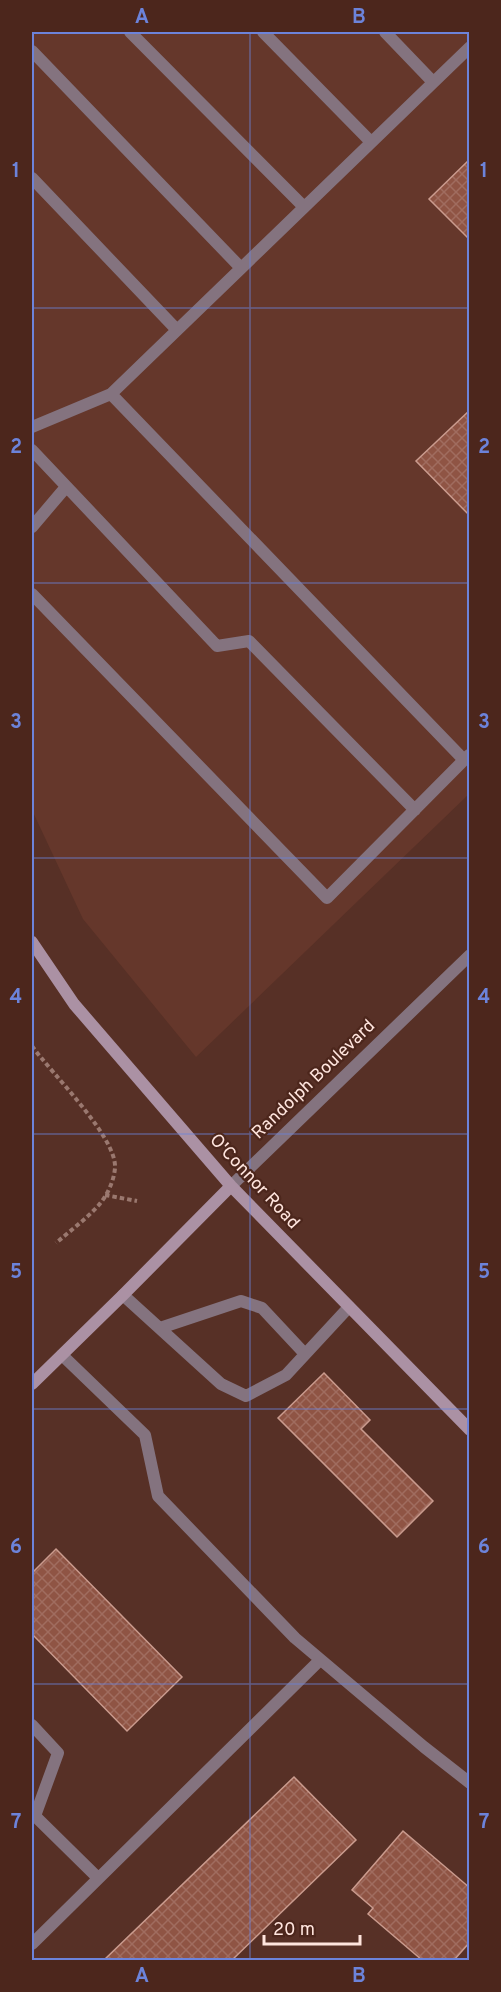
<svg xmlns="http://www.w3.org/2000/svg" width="501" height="1992" font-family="Overpass,sans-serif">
<defs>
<pattern id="building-cross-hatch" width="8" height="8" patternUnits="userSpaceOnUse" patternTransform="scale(1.5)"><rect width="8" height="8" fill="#8f5444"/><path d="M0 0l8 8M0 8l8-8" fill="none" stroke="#a06c5f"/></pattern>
</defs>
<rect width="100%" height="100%" fill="#573026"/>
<path fill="#65372b" d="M32 32H469V794L196 1057 83 919 32 810Z"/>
<path fill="url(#building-cross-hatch)" stroke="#ca9b8e" stroke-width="1.5" d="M470 159V240L429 199Z
M470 410V516L416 461Z
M324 1373 370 1420 361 1429 433 1501 397 1537 278 1418Z
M56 1549 182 1677 127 1731 32 1634V1573Z
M294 1777 356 1840 232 1960H104Z
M403 1831 470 1888V1942L454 1960H422L368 1914 373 1908 352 1890Z"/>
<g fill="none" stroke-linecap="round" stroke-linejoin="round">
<path stroke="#9a786f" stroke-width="4" stroke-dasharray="4.5 3" stroke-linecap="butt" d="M32 1046C51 1073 117 1137 115 1168 114 1181 107 1196 98 1206 86 1219 70 1231 56 1243
M105 1195 137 1201"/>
<path stroke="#84737f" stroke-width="12" d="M130 32 304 207
M263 32 371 142
M385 32 433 82
M32 51 241 268
M32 178 177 330
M111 394 464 760 469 755
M32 427 111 394 470 47
M32 450 217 646 249 641 415 810
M32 527 66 487
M32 594 327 898 464 760
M123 1295 221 1384 246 1396 286 1375 349 1307
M160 1328 241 1301 262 1308 305 1354
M62 1355 145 1435 158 1496 295 1638 424 1747 470 1783
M32 1725 58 1753 35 1816
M35 1816 98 1878
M32 1944 320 1660"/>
<path stroke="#84737f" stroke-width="12" d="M231 1186 470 955"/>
<path stroke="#ab91a4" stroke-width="12" d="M32 942 74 1004 231 1186 470 1430
M32 1384 123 1295 231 1186"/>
</g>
<path fill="none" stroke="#6c83da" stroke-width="1.5" stroke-opacity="0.55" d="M250 32V1960M32 308H470M32 583H470M32 858H470M32 1134H470M32 1409H470M32 1684H470"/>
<g text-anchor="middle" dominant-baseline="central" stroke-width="4.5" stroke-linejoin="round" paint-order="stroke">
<g font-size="18" fill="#ffe5de" stroke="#4c261c">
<text transform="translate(314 1080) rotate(-44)">Randolph Boulevard</text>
<text transform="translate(254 1182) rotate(47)">O'Connor Road</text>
</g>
</g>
<rect width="501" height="1992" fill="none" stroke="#4c261c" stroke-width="66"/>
<path d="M264 1935v9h96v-9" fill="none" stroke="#ffe5de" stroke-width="3"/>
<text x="273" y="1935" font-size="18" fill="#ffe5de" stroke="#4c261c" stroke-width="4.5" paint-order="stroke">20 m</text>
<rect x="33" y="33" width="435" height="1926" fill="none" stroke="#6c83da" stroke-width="2"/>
<g font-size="20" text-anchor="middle" font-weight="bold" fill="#6c83da">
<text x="142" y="23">A</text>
<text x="359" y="23">B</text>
<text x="16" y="177">1</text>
<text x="484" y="177">1</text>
<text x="16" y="453">2</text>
<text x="484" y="453">2</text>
<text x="16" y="728">3</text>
<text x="484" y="728">3</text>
<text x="16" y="1003">4</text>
<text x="484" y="1003">4</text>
<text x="16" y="1278">5</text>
<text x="484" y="1278">5</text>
<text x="16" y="1553">6</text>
<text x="484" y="1553">6</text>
<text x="16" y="1828">7</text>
<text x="484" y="1828">7</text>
<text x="142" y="1982">A</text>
<text x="359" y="1982">B</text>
</g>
</svg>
